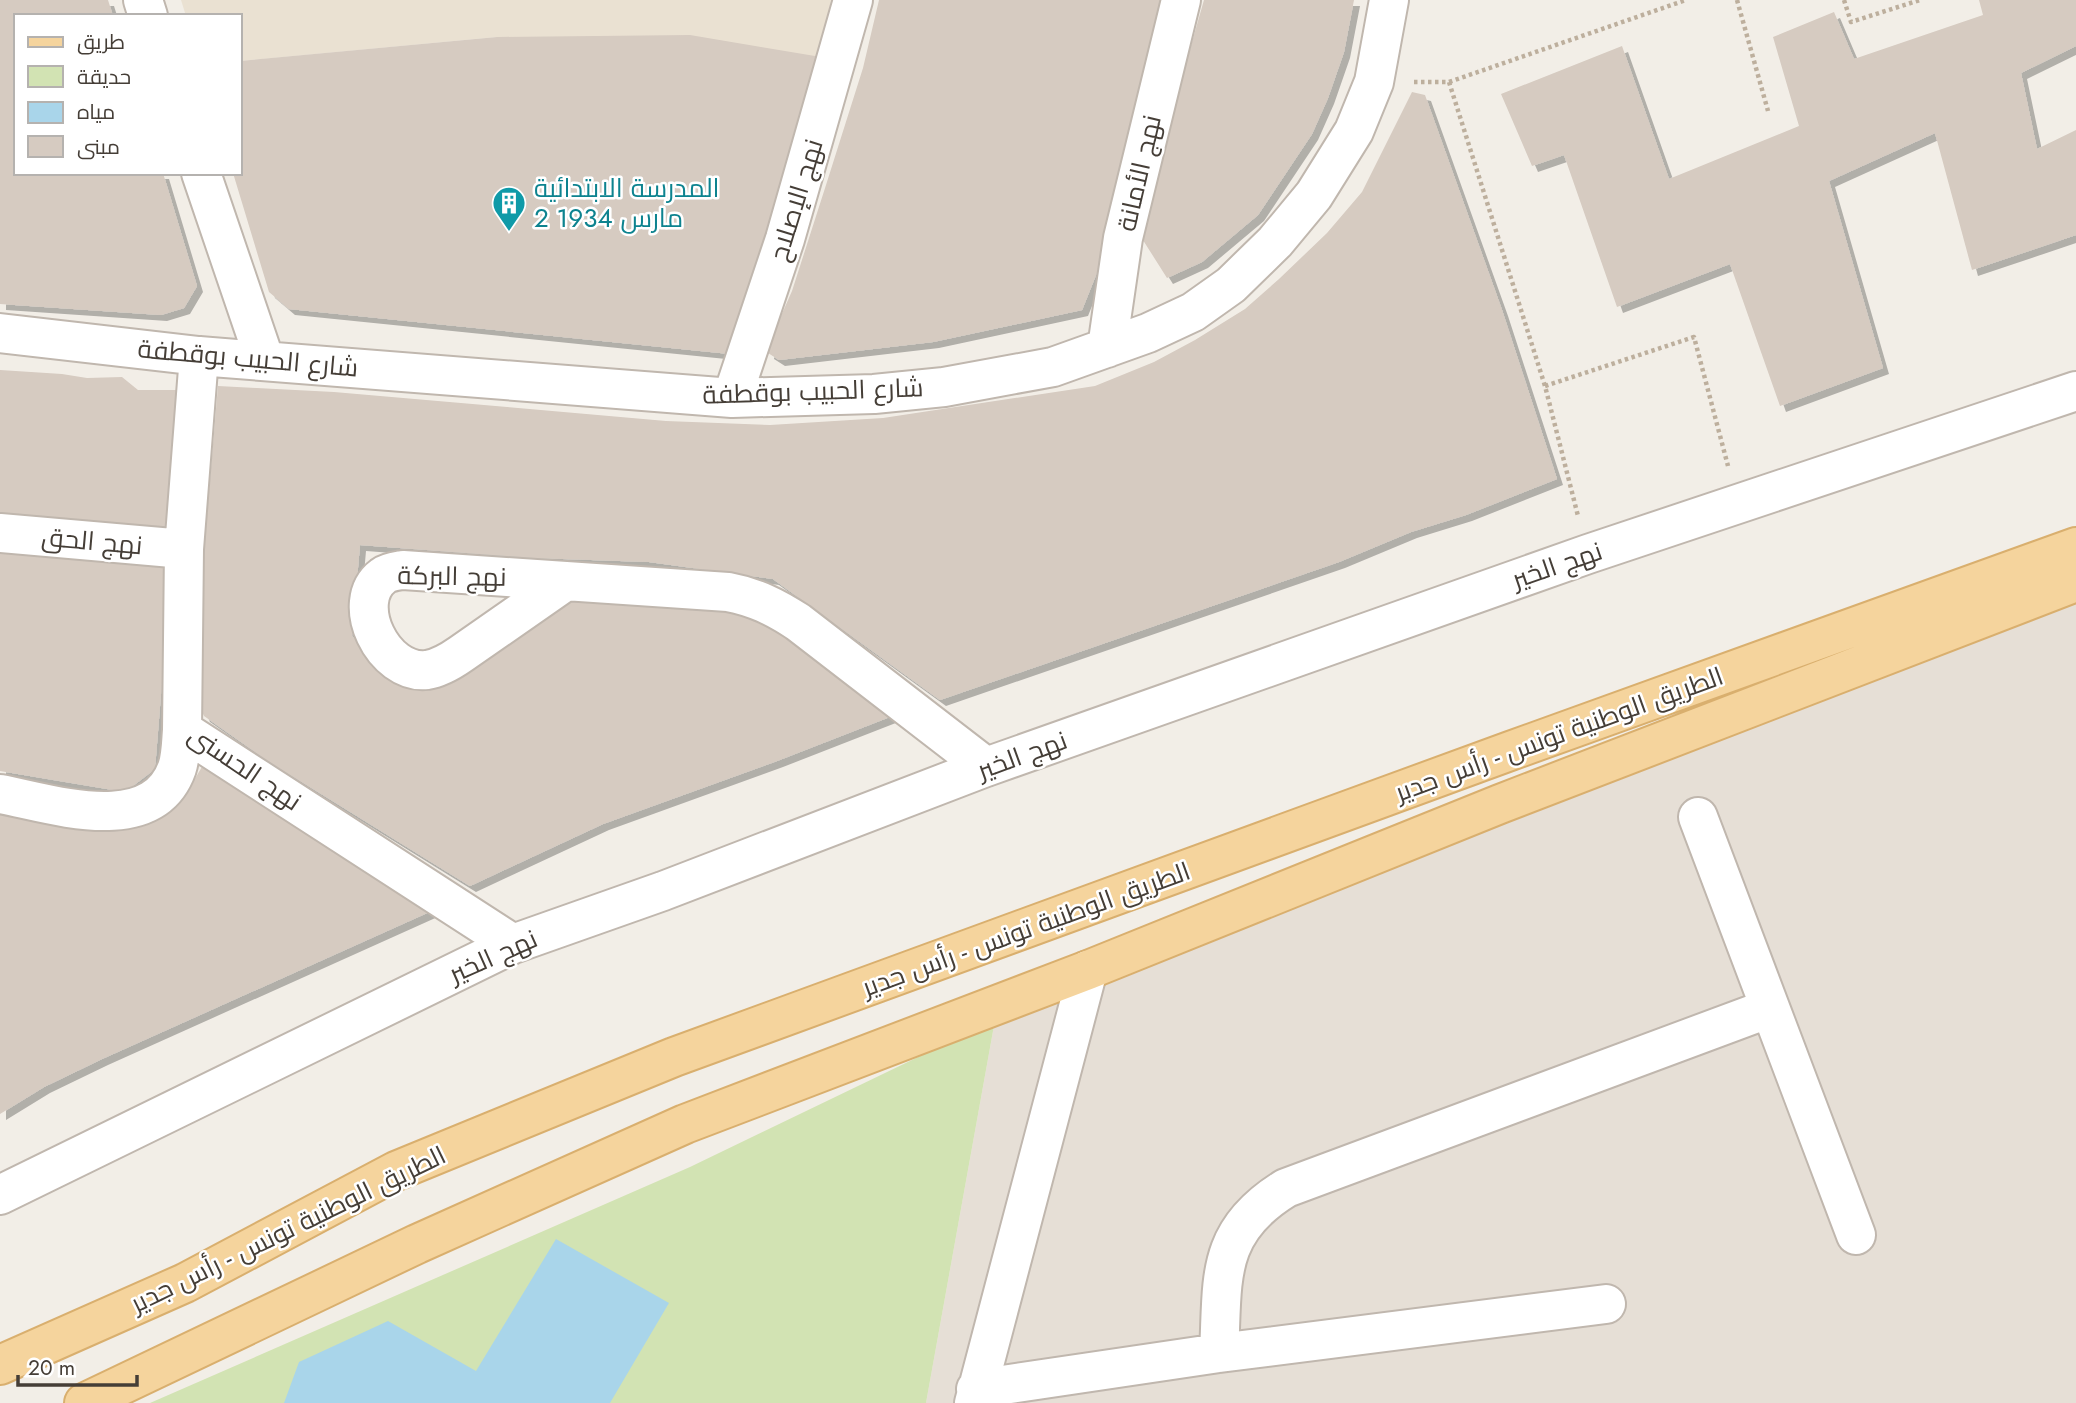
<svg xmlns="http://www.w3.org/2000/svg" width="2076" height="1403" font-family="Jost,Cairo,sans-serif">
<defs>
<filter id="shadow"><feDropShadow dx="6" dy="6" stdDeviation="0" flood-color="#0004"/></filter>
</defs>
<rect width="100%" height="100%" fill="#f2eee7"/>
<path fill="#e6dfd6" d="M2076 601V1403H926L995 1020Z"/>
<path fill="#eae1d2" d="M181 0H831L821 57 497 37 240 61V16H186Z"/>
<path fill="#d2e3b3" d="M995 1020 926 1403H150L690 1167Z"/>
<path fill="#a9d5ea" d="M556 1239 669 1303 610 1403H284L299 1362 388 1321 476 1371Z"/>
<path fill="#d6cbc1" filter="url(#shadow)" d="M0 0H108L113 16H16V173H163L197 286 184 308 161 315 0 304Z
M879 0H1169L1106 250 1082 310 933 342 779 360 768 353 769 343 792 291 826 185 863 68Z
M1204 0H1354L1344 52 1328 98 1312 134 1258 215 1202 262 1167 278 1141 237 1166 133Z
M1979 0H2076V46L2021 73 2037 149 2076 130V235L1972 270 1935 133 1829 181 1883 368 1780 406 1730 264 1617 307 1564 155 1532 166 1501 94 1622 46 1669 179 1799 126 1773 37 1834 12 1854 59 1983 15Z
M690 35 821 57 730 354 289 309 269 292 233 173H240V61L497 37Z
M1412 92 1425 95 1502 310 1557 479 1466 515 1411 532 1339 562 940 700 773 579 649 562 534 558 360 545 352 636 373 658 414 688 487 644 556 596 755 607 900 713 777 761 603 824 470 886 268 761 204 716 192 690 218 386 334 392 666 421 770 425 883 418 1095 386 1154 362 1195 340 1245 309 1279 279 1327 233 1362 192Z
M0 370 62 374 87 378 122 377 138 390H181L170 528 0 513Z
M0 544 172 557 155 769 125 792 0 771Z
M206 760 436 909 102 1059 44 1087 0 1114V809L129 823 193 782Z"/>
<g fill="none" stroke-linecap="round" stroke-linejoin="round">
<defs>
<path id="street" d="M143 0 148 16
M201 173 265 361
M0 333 199 356 732 398 874 394 944 387 1053 367 1148 333 1193 312 1231 285 1275 242 1314 195 1354 131 1374 82 1389 0
M1107 348 1123 238 1181 0
M199 356 184 549 182 730 513 944
M732 398 785 239 853 0
M0 533 184 549
M566 581 461 654C451 661 440 668 427 670 383 675 348 602 383 576 388 572 397 571 403 570L728 592C755 597 775 607 798 622L986 767
M0 794C53 804 152 838 177 768 181 756 181 742 182 730
M1698 817 1856 1235
M0 1195 513 944 663 891 986 767 1588 554 2076 391
M1219 1353C1223 1280 1214 1232 1286 1188L1770 1008
M976 1389 1219 1353 1606 1304
M974 1403 1088 970"/>
<path id="primary" d="M0 1365 185 1283 396 1171 674 1057 1510 751 2076 547
M84 1403 417 1244 685 1124 1088 970 1500 804 2076 582"/>
</defs>
<use href="#street" stroke="#c0b7ae" stroke-width="42"/>
<use href="#primary" stroke="#d9af6e" stroke-width="42"/>
<path stroke="#bdaf9d" stroke-width="4.5" stroke-dasharray="3.5 3.5" stroke-linecap="butt" d="M1737 0 1768 111
M1844 0 1851 22 1920 0
M1414 82H1449L1545 386 1578 516
M1449 82 1686 0
M1545 386 1694 337 1728 466"/>
<use href="#street" stroke="#fff" stroke-width="38"/>
<use href="#primary" stroke="#f5d49d" stroke-width="38"/>
</g>
<defs>
<symbol id="building-pin" viewBox="-11 -11 22 30"><path d="M0 17L-7.5 6A9.5 9.5 0 1 1 7.5 6Z" fill="#0f9aa8" stroke="#fff"/><path d="M-4-6H4V6H1V3H-1V6H-4ZM-2.5-4.3h1.7v1.8h-1.7ZM.8-4.3h1.7v1.8H.8ZM-2.5-1h1.7V.8h-1.7ZM.8-1h1.7V.8H.8Z" fill="#fff"/></symbol>
</defs>
<g fill-rule="evenodd">
<use href="#building-pin" x="490" y="184" width="38" height="52"/>
</g>
<g text-anchor="middle" dominant-baseline="central" stroke-width="5" stroke-linejoin="round" paint-order="stroke">
<g font-size="26" fill="#453e37" stroke="#fff">
<text transform="translate(1139 173) rotate(-77)">نهج الأمانة</text>
<text transform="translate(796 200) rotate(-73)">نهج الإصلاح</text>
<text transform="translate(248 358) rotate(5)">شارع الحبيب بوقطفة</text>
<text transform="translate(813 391) rotate(-2)">شارع الحبيب بوقطفة</text>
<text transform="translate(92 541) rotate(5)">نهج الحق</text>
<text transform="translate(1557 565) rotate(-19)">نهج الخير</text>
<text transform="translate(452 576) rotate(1)">نهج البركة</text>
<text transform="translate(1559 734) rotate(-20)">الطريق الوطنية تونس - رأس جدير</text>
<text transform="translate(1022 755) rotate(-20)">نهج الخير</text>
<text transform="translate(245 768) rotate(34)">نهج الحسنى</text>
<text transform="translate(1026 929) rotate(-20)">الطريق الوطنية تونس - رأس جدير</text>
<text transform="translate(493 956) rotate(-24)">نهج الخير</text>
<text transform="translate(288 1229) rotate(-26)">الطريق الوطنية تونس - رأس جدير</text>
</g>
<g font-size="26" fill="#0d838f" stroke="#fff" text-anchor="start">
<text x="534" y="188">المدرسة الابتدائية<tspan x="534" dy="30">2 مارس 1934</tspan></text>
</g>
</g>
<rect x="14" y="14" width="228" height="161" fill="#ffffff" stroke="#b5b2af" stroke-width="2"/>
<rect x="28" y="37" width="35" height="10" fill="#f5d49d" stroke="#b5b2af" stroke-width="2"/>
<text x="77" y="49" font-size="21" fill="#453e37">طريق</text>
<rect x="28" y="66" width="35" height="21" fill="#d2e3b3" stroke="#b5b2af" stroke-width="2"/>
<text x="77" y="84" font-size="21" fill="#453e37">حديقة</text>
<rect x="28" y="102" width="35" height="21" fill="#a9d5ea" stroke="#b5b2af" stroke-width="2"/>
<text x="77" y="119" font-size="21" fill="#453e37">مياه</text>
<rect x="28" y="136" width="35" height="21" fill="#d6cbc1" stroke="#b5b2af" stroke-width="2"/>
<text x="77" y="154" font-size="21" fill="#453e37">مبنى</text>
<path d="M18 1375v10h119v-10" fill="none" stroke="#453e37" stroke-width="3.5"/>
<text x="28" y="1375" font-size="21" fill="#453e37" stroke="#ffffff" stroke-width="5" paint-order="stroke">20 m</text>
</svg>
